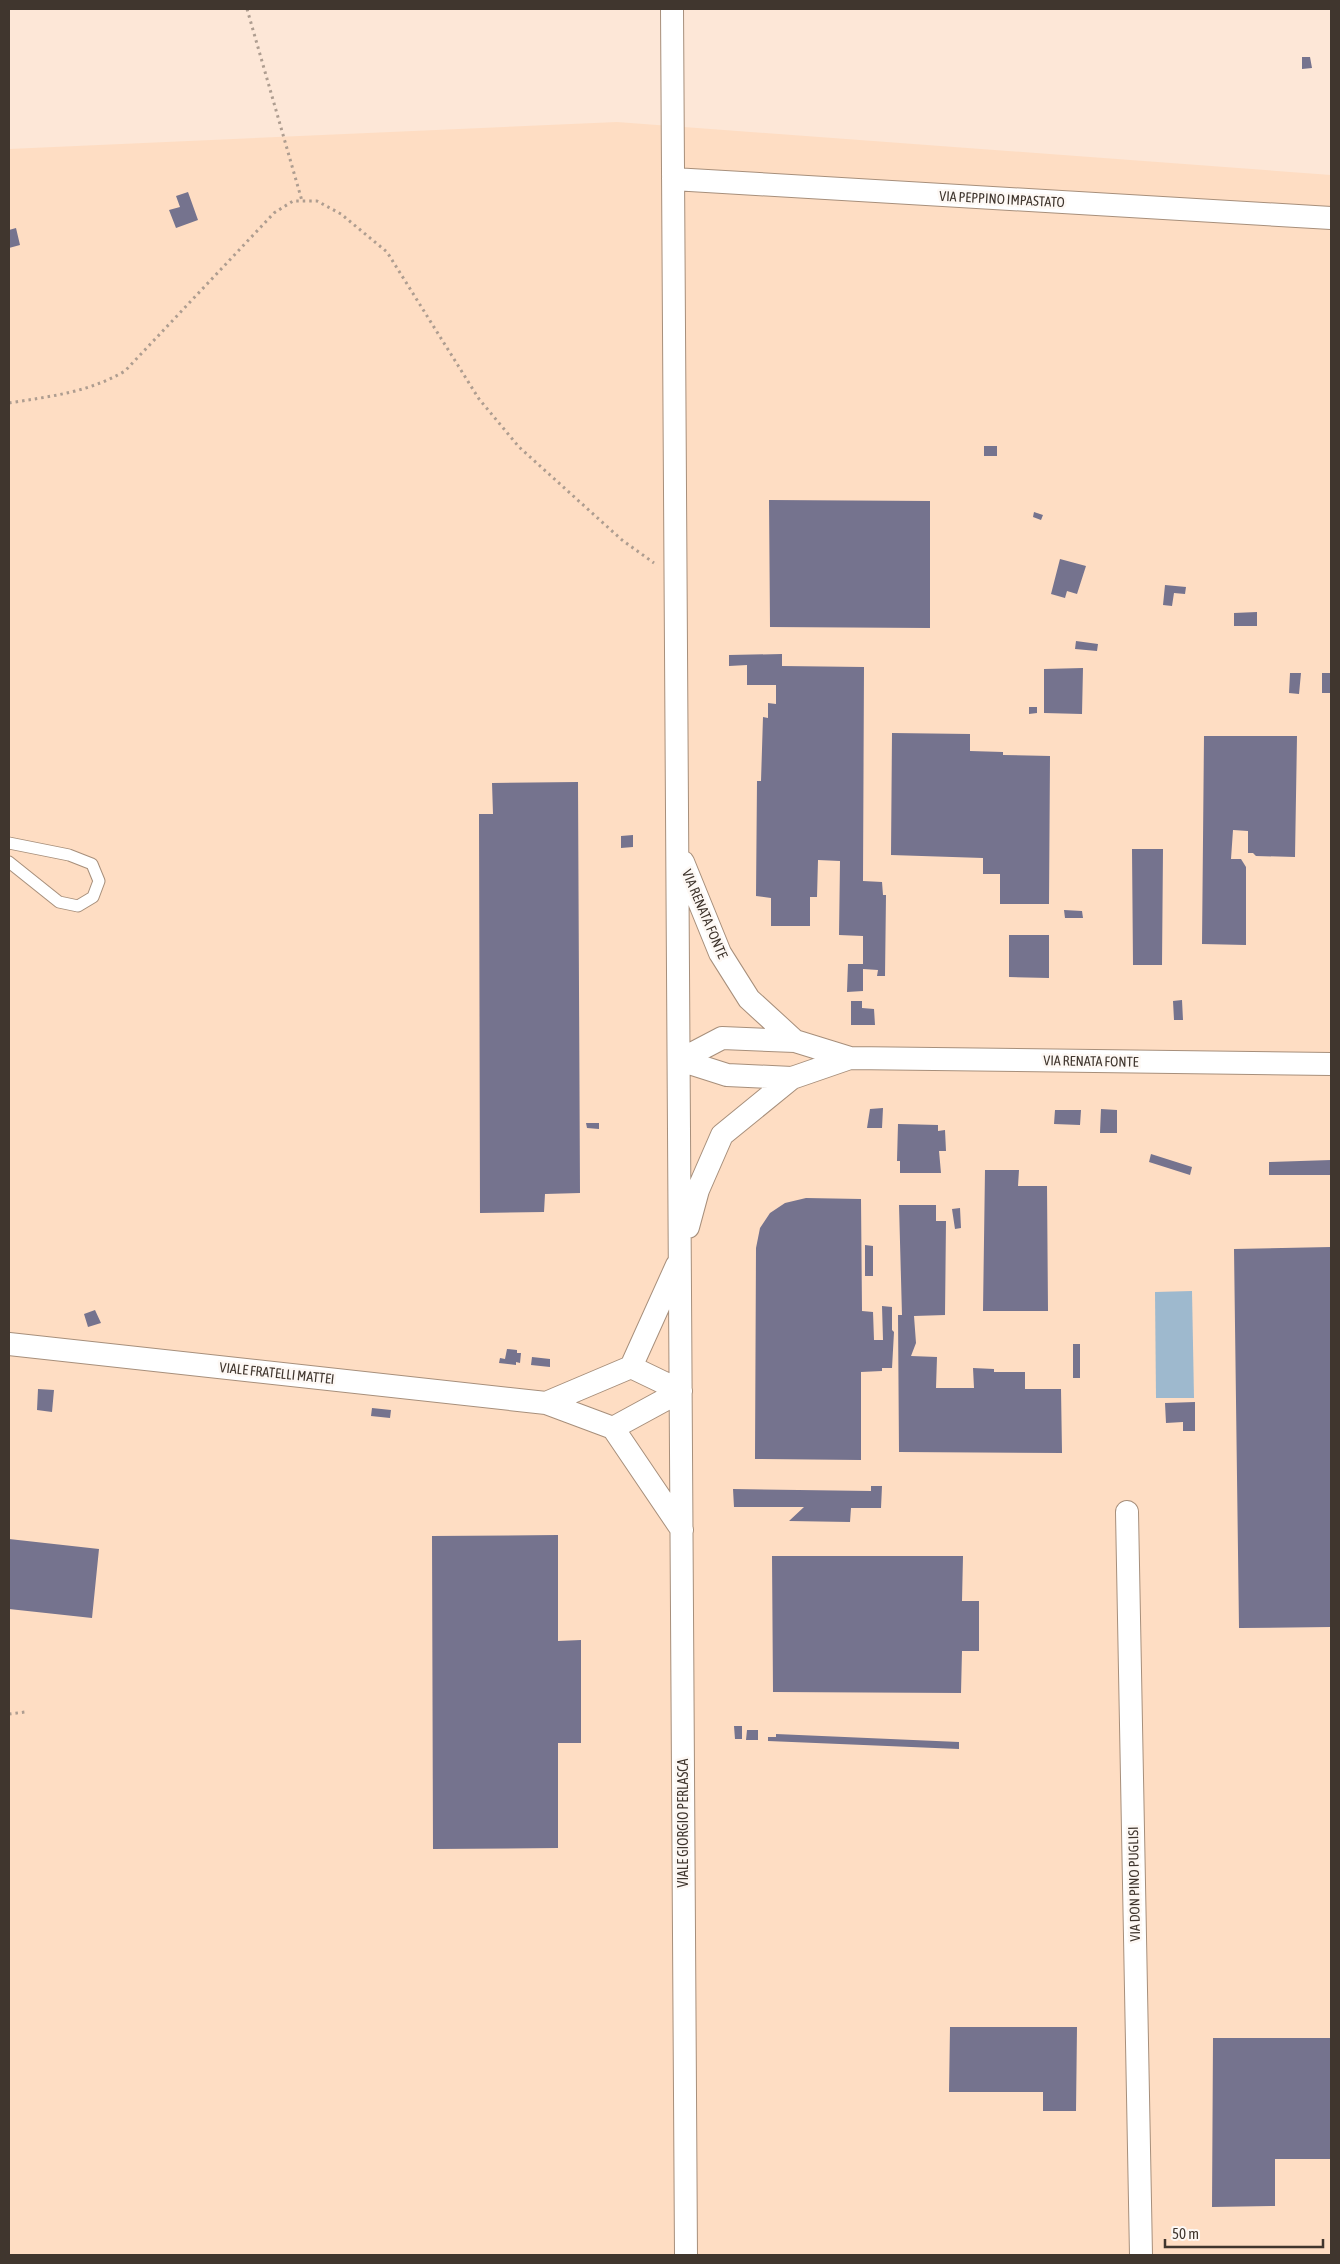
<svg xmlns="http://www.w3.org/2000/svg" width="1340" height="2264" font-family="'Asap Condensed',sans-serif">
<rect width="100%" height="100%" fill="#fde7d7"/>
<path fill="#feddc3" d="M617 122 1331 175V2255H9V149Z"/>
<path fill="#9eb9ce" d="M1192 1291 1194 1398H1156L1155 1292Z"/>
<path fill="#75738e" d="M1302 57H1310L1312 68 1302 69Z
M188 192 198 220 176 228 169 210 180 207 176 196Z
M16 228 20 245 9 248V230Z
M984 446H997V456H984Z
M769 500 930 501V628L770 627Z
M1034 512 1043 515 1041 520 1033 517Z
M1060 559 1086 566 1077 594 1067 591 1065 598 1051 594Z
M1165 585 1186 587 1185 594 1174 593 1172 606 1163 605Z
M1257 612V626H1234V613Z
M1076 641 1098 644 1097 651 1075 649Z
M782 654V666L864 667 863 881 882 882 883 895H886L885 976H877L878 970 863 969V991L847 992 848 964H863V936L839 935 840 861 818 860 817 897H810V926H771V898L756 896 757 781H761L763 717 768 718V703L776 704V685H747V665L729 666V655Z
M1083 668 1082 714 1044 713V669Z
M1290 673H1301L1299 694 1289 693Z
M1322 673H1331V693H1322Z
M1029 707H1037V713L1029 714Z
M892 733 970 734V751L1003 752V755L1050 756 1049 904H1000V874H983V858L891 855Z
M1204 736H1297L1295 857 1256 856 1253 853H1248V831L1233 830 1231 859H1241L1246 867V945L1202 944Z
M578 782 580 1193 545 1194 544 1212 480 1213 479 814H493L492 783Z
M633 835V847L621 848V836Z
M1132 849H1163L1162 965H1133Z
M1064 910 1082 911 1083 918H1065Z
M1009 935H1049V978L1009 977Z
M1182 1000 1183 1020H1174L1173 1001Z
M851 1001H862V1008L874 1009 875 1025H851Z
M883 1108 882 1128H867L870 1109Z
M1101 1109 1117 1110V1133H1100Z
M1055 1110H1081L1080 1125 1054 1124Z
M586 1123H599V1129L587 1128Z
M898 1124 938 1125V1131L945 1130 946 1151H939L941 1173H900V1161H897Z
M1151 1154 1192 1167 1190 1175 1149 1162Z
M1331 1160V1175H1269V1162Z
M985 1170H1019L1018 1186H1047L1048 1311H983Z
M806 1198 861 1199 862 1311 873 1312 874 1340H883L882 1306 892 1307V1330L894 1332 892 1368H882V1371L861 1372V1460L755 1459 756 1248 760 1228 770 1213 785 1203Z
M899 1205H936V1221H946L945 1315 914 1316 916 1343 911 1356 937 1357 936 1388H974L973 1368 994 1369V1372H1025V1389H1061L1062 1453 899 1452 898 1315H902Z
M960 1208 961 1228 955 1229 952 1209Z
M865 1245 873 1246V1276H865Z
M1331 1247V1627L1239 1628 1234 1249Z
M95 1310 101 1323 88 1327 84 1314Z
M1073 1344H1080V1378H1073Z
M507 1349 517 1350V1353H521L520 1363 516 1362V1365L499 1363 500 1358 505 1359Z
M532 1357 550 1359V1367L531 1365Z
M38 1389 54 1390 52 1412 37 1410Z
M1195 1402V1431H1183V1422L1166 1423 1165 1403Z
M372 1408 391 1410 390 1418 371 1416Z
M871 1486H882L881 1508H851L850 1522 789 1521 804 1507H734L733 1489 871 1491Z
M558 1535V1641L581 1640V1743H558V1848L433 1849 432 1536Z
M9 1539 99 1549 92 1618 9 1609Z
M772 1556H963L962 1601H979V1651H962L961 1693 773 1692Z
M734 1726H742V1739H735Z
M747 1730H758V1740H746Z
M776 1734 959 1742V1749L768 1741V1737H776Z
M950 2027H1077L1076 2111H1043V2092H949Z
M1213 2038H1331V2159H1275V2206L1212 2207Z"/>
<g fill="none" stroke-linecap="round" stroke-linejoin="round">
<defs>
<path id="lane" d="M9 843 69 855 92 864 99 881 93 897 78 906 59 902 9 862"/>
<path id="street" d="M672 9 686 2255
M673 179 1331 218
M683 862 720 953 749 999 795 1041 850 1058 792 1078 722 1135 698 1190 688 1227
M850 1058 1331 1064
M792 1078 727 1075 680 1060 722 1038 795 1041
M677 1265 631 1367 546 1403 613 1428 682 1530
M9 1344 546 1403
M631 1367 681 1391
M613 1428 681 1391
M1127 1512 1141 2255"/>
</defs>
<use href="#lane" stroke="#a78f7b" stroke-width="13"/>
<use href="#street" stroke="#a78f7b" stroke-width="24"/>
<path stroke="#ae9d90" stroke-width="3" stroke-dasharray="2.5 4" stroke-linecap="butt" d="M247 9 302 201
M9 403C51 396 87 393 125 371L274 213 293 201H317L341 214 387 252 479 399 519 447 622 540 654 563
M9 1714 25 1712"/>
<use href="#lane" stroke="#fff" stroke-width="11"/>
<use href="#street" stroke="#fff" stroke-width="22"/>
</g>
<g text-anchor="middle" dominant-baseline="central" stroke-width="5" stroke-linejoin="round" paint-order="stroke">
<g font-size="14" fill="#40362e" stroke="#fdf8f4">
<text transform="translate(1002 199) rotate(3)">VIA PEPPINO IMPASTATO</text>
<text transform="translate(705 914) rotate(67)">VIA RENATA FONTE</text>
<text transform="translate(1091 1061) rotate(1)">VIA RENATA FONTE</text>
<text transform="translate(277 1373) rotate(6)">VIALE FRATELLI MATTEI</text>
<text transform="translate(683 1823) rotate(-90)">VIALE GIORGIO PERLASCA</text>
<text transform="translate(1134 1884) rotate(-91)">VIA DON PINO PUGLISI</text>
</g>
</g>
<rect width="1340" height="2264" fill="none" stroke="#40362e" stroke-width="20"/>
<path d="M1165 2239v8h158v-8" fill="none" stroke="#40362e" stroke-width="2.5"/>
<text x="1172" y="2239" font-size="15" fill="#40362e" stroke="#fdf8f4" stroke-width="4" paint-order="stroke">50 m</text>
</svg>
